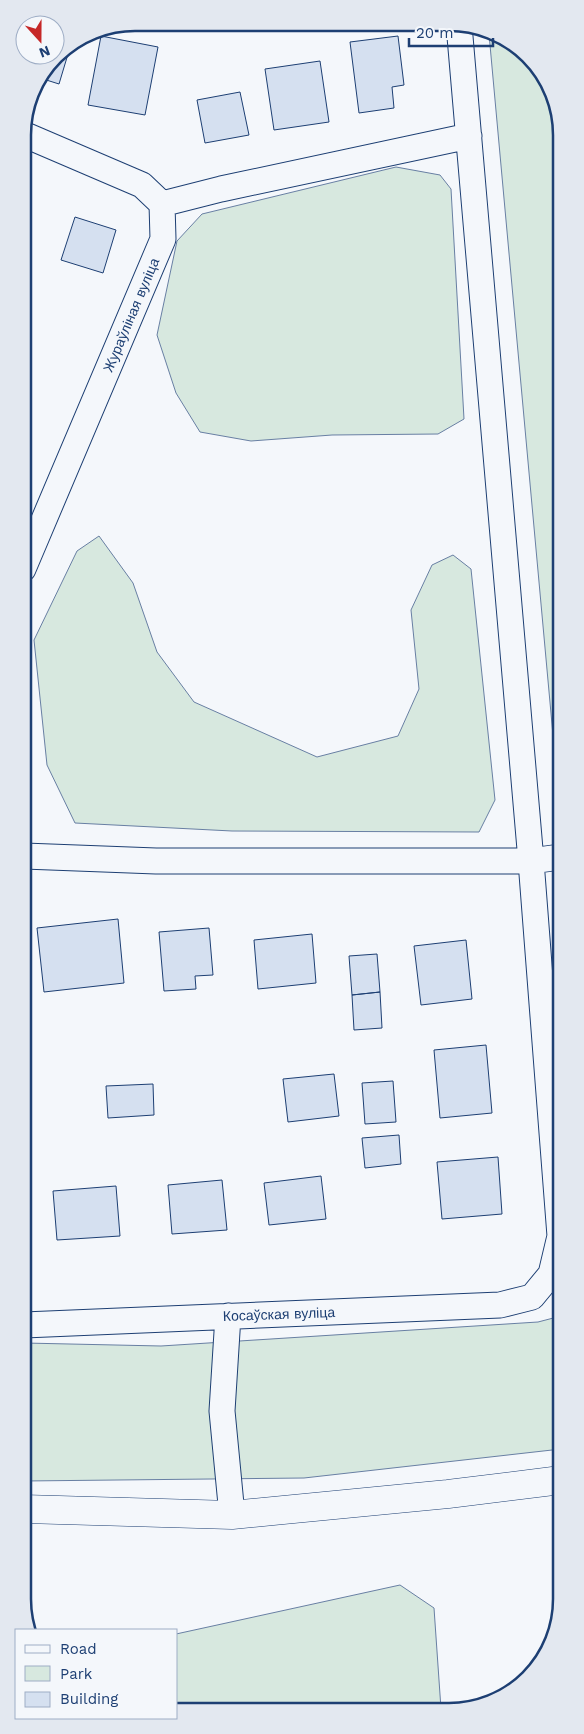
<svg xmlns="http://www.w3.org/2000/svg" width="584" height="1734" font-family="'Work Sans',sans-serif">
<rect width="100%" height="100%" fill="#f4f7fb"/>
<path fill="#d7e8df" stroke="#687fa3" d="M489 34 529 56 559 114 560 812Z
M396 167 440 175 451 189 464 419 438 434 332 435 251 441 200 432 176 393 157 335 177 241 202 214Z
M99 536 133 583 157 652 194 702 317 757 398 736 419 689 411 610 432 565 453 555 471 569 495 800 479 832 232 831 75 823 47 765 34 640 77 551Z
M561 1316V1449L304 1478 24 1481V1343L161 1346 538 1322Z
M400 1585 434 1608 441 1709H176V1634Z"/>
<path fill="#d5e0f0" stroke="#1d3f73" d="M101 36 158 47 145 115 88 105Z
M398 36 404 85 392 87 394 108 359 113 350 42Z
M71 44 59 84 40 78 61 51Z
M320 61 329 122 274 130 265 69Z
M240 92 249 135 205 143 197 100Z
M75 217 116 230 103 273 61 260Z
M118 919 124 983 44 992 37 928Z
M209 928 213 975 195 976 196 989 164 991 159 932Z
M312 934 316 983 258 989 254 940Z
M466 940 472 999 421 1005 414 946Z
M377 954 380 992 352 995 349 956Z
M380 992 382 1028 354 1030 352 995Z
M486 1045 492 1113 440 1118 434 1050Z
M334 1074 339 1116 288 1122 283 1079Z
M393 1081 396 1122 365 1124 362 1083Z
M153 1084 154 1115 108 1118 106 1086Z
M399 1135 401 1164 365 1168 362 1138Z
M498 1157 502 1214 442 1219 437 1162Z
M321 1176 326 1219 269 1225 264 1183Z
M222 1180 227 1230 172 1234 168 1185Z
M116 1186 120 1236 57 1240 53 1191Z"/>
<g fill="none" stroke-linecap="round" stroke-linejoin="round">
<defs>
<path id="minor" d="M23 134 142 185 162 204 163 239 23 569
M162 204 221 189 469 136
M24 856 156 861H531L560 857
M228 1316 222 1411 232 1515
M24 1325 500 1305 532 1297 551 1274 560 1236 531 861 459 25"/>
<path id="primary" d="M24 1509 232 1515 448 1494 561 1480"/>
</defs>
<use href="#minor" stroke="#1d3f73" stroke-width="27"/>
<use href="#primary" stroke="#1d3f73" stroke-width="29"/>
<use href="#minor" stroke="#f4f7fb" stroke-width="25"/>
<use href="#primary" stroke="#f4f7fb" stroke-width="28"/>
</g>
<g text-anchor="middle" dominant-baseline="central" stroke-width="4" stroke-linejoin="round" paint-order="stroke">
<g font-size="14" fill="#1d3f73" stroke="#f4f7fb">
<text transform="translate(131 315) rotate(-67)">Жураўліная вуліца</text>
<text transform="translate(279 1314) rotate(-2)">Косаўская вуліца</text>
</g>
</g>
<path d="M0 0H584V1734H0ZM135 31H449A104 104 0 0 1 553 135V1599A104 104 0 0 1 449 1703H135A104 104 0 0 1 31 1599V135A104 104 0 0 1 135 31Z" fill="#e3e8f0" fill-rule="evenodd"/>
<path fill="none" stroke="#1d3f73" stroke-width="2.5" d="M135 31H449A104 104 0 0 1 553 135V1599A104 104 0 0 1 449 1703H135A104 104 0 0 1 31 1599V135A104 104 0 0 1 135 31Z"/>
<rect x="15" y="1629" width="162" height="90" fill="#f4f7fb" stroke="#9eadc5"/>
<rect x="25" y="1645" width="25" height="8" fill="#f4f7fb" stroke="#9eadc5"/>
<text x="60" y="1654" font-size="15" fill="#1d3f73">Road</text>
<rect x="25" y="1666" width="25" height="15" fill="#d7e8df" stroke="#9eadc5"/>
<text x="60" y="1679" font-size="15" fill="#1d3f73">Park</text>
<rect x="25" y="1692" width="25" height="15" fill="#d5e0f0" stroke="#9eadc5"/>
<text x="60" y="1704" font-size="15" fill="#1d3f73">Building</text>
<g transform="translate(40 40) rotate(159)"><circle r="24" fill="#f4f7fb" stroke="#9eadc5"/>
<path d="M0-4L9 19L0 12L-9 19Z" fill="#c62828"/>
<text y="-8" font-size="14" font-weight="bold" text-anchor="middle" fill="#1d3f73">N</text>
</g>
<path d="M409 38v8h84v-8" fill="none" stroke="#1d3f73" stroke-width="2.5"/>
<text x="416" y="38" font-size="15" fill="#1d3f73" stroke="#f4f7fb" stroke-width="4" paint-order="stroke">20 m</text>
</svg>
